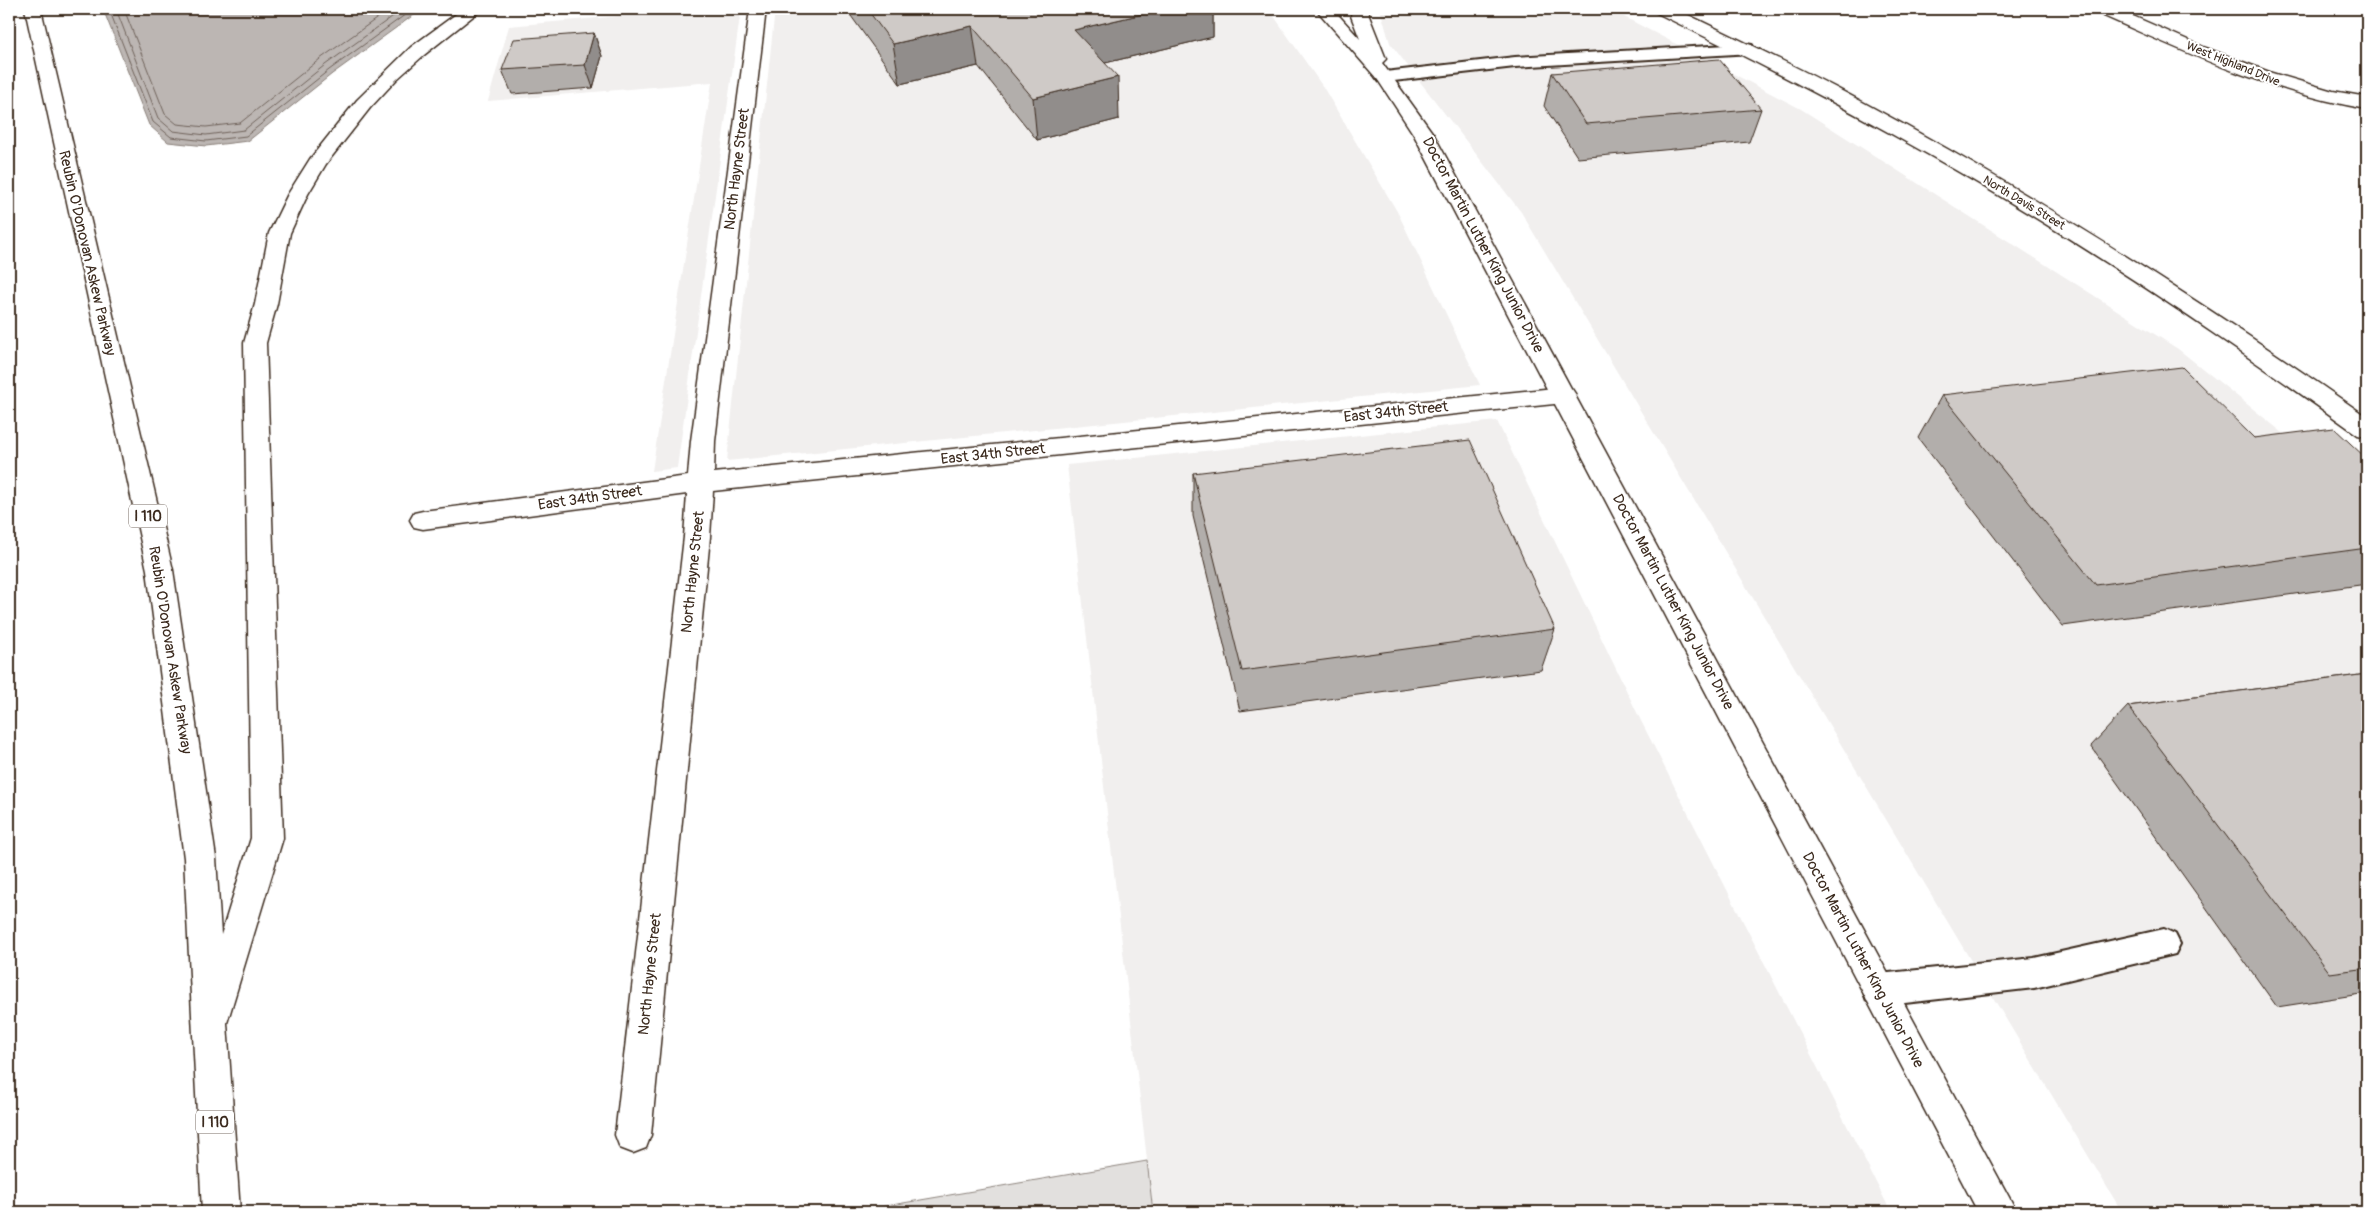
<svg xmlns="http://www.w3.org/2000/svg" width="2376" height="1221" font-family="Pangolin,sans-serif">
<rect width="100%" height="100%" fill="#fff"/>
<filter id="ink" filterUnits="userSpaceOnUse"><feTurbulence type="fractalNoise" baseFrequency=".02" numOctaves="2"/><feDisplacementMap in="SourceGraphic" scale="10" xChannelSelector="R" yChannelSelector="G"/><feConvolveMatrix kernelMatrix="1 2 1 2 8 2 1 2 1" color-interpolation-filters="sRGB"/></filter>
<g filter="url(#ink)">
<path fill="#f1efee" d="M699 9H741L677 468 652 471 712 82 488 101 509 26Z
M775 9H1269L1323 87 1398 213 1480 385 727 461Z
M1380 9H1609L1801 109 2178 349 2367 500V1212H2122L1521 212 1390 43Z
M1497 421 1641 721 1891 1212H1153L1067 465Z"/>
<path fill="#e2e0de" stroke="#8e857e" d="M1147 1161 1153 1212H851Z"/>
<path fill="#bcb6b3" stroke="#887e77" d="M103 9H422L332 74 248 141 206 146 168 142 149 125Z"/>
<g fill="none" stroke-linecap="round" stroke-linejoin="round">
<path stroke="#6f625a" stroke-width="1" d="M109 9 153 122 171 137 206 141 246 136 329 70 413 9
M116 9 158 118 173 131 206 135 244 130 325 65 403 9
M124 9 165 114 177 124 206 127 240 123 320 59 390 9"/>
<defs>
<path id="lane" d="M1746 44 1752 45 1754 49 1752 53 1515 67 1385 82 1379 81 1376 77 1379 73 1385 72 1515 57Z
M2164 929 2175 934 2180 944 2175 954 2034 988 1879 1006 1867 1001 1863 990 1867 979 1879 974 2034 958Z"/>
<path id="street" d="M750 9H766L715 441 714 473 1564 387 1572 389 1576 395 1572 401 1564 403 713 491 710 537 651 1135 646 1148 633 1153 620 1148 615 1135 684 537 687 494 423 529 414 527 410 520 414 513 423 511 688 476 691 441Z
M2095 9H2117L2206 48 2272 73 2333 91 2367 97V109C2272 93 2185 52 2097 13Z"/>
<path id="secondary" d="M1316 9H1333L1360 39 1351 16 1352 9H1368L1369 16 1386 59 1382 63 1434 135 2017 1212H1978L1414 135 1378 80Z
M1655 9H1676C1736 38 1797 67 1857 99 2034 194 2203 302 2367 417V437L2358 435C2220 335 2079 240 1931 156 1841 105 1749 58 1657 13Z"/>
<path id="highway" d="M25 9H41L173 570 216 858 221 935 251 838 244 343 255 304 269 233 288 194 310 159 357 100 411 47 463 9H482L424 55 396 80 370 108 326 164 308 194 290 233 277 304 266 343 283 838 227 1023 240 1212H202L184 858 147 570Z"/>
</defs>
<use href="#lane" stroke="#3b2a1e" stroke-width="4"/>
<use href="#street" stroke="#3b2a1e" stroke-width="3"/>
<use href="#secondary" stroke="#3b2a1e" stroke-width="3"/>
<use href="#highway" stroke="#3b2a1e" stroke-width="3"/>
<use href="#lane" fill="#fff" fill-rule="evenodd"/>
<use href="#street" fill="#fff" fill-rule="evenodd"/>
<use href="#secondary" fill="#fff" fill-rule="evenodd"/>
<use href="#highway" fill="#fff" fill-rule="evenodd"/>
</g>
<path fill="#b2aeab" stroke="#3b2a1e" d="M846 9H1213V37L1105 63 1119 119 1037 140 978 66 900 84Z
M594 33 602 56 593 88 512 94 502 70Z
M1552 73 1761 109 1749 142 1578 158 1544 106Z
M1942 395 2254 438 2367 459V584L2063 626 1918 438Z
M1193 473 1555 629 1541 670 1240 711 1193 516Z
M2367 674V993L2277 1007 2091 746 2128 706Z"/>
<path fill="#918d8b" stroke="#3b2a1e" d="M1164 9H1213V37L1076 70 1074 30Z
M972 26 978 66 900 84 893 44Z
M594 33 602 56 593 88 585 65Z
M1118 77 1119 119 1037 140 1033 98Z"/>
<path fill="#cfcac7" stroke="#3b2a1e" d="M867 9H1164L1074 30 1118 77 1033 98 972 26 893 44Z
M594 33 585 65 502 70 514 39Z
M1719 59 1761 109 1586 124 1552 73Z
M2182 367 2254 438 2334 428 2367 459V548L2096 585 1942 395Z
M1470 440 1555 629 1242 671 1193 473Z
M2367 674V968L2330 973 2128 706Z"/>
</g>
<g text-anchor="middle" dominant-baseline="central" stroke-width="4" stroke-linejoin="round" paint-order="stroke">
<g font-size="12" fill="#3b2a1e" stroke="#fff">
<text transform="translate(2233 64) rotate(22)">West Highland Drive</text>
<text transform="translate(2024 203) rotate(31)">North Davis Street</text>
</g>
<g fill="#fff" stroke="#766a62" stroke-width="1">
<rect x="129" y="504.5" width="38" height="23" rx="4"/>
<rect x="196" y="1110.5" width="38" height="23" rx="4"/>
</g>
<g font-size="14" font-weight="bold" fill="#3b2a1e">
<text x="148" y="516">I 110</text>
<text x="215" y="1122">I 110</text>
</g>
<g font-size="15" fill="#3b2a1e" stroke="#fff">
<text transform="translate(737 169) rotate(-83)">North Hayne Street</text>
<text transform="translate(1483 245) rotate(62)">Doctor Martin Luther King Junior Drive</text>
<text transform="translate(87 253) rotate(77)">Reubin O'Donovan Askew Parkway</text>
<text transform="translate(1396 412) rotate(-6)">East 34th Street</text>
<text transform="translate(993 454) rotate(-6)">East 34th Street</text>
<text transform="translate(590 498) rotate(-8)">East 34th Street</text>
<text transform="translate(693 572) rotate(-84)">North Hayne Street</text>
<text transform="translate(1673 602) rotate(62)">Doctor Martin Luther King Junior Drive</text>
<text transform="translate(170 650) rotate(81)">Reubin O'Donovan Askew Parkway</text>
<text transform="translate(1863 960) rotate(62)">Doctor Martin Luther King Junior Drive</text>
<text transform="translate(650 974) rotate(-84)">North Hayne Street</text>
</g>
</g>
<rect width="2376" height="1221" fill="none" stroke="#fff" stroke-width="30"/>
<rect x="15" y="15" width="2346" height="1191" fill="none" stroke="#3b2a1e" stroke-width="2" filter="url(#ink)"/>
</svg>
